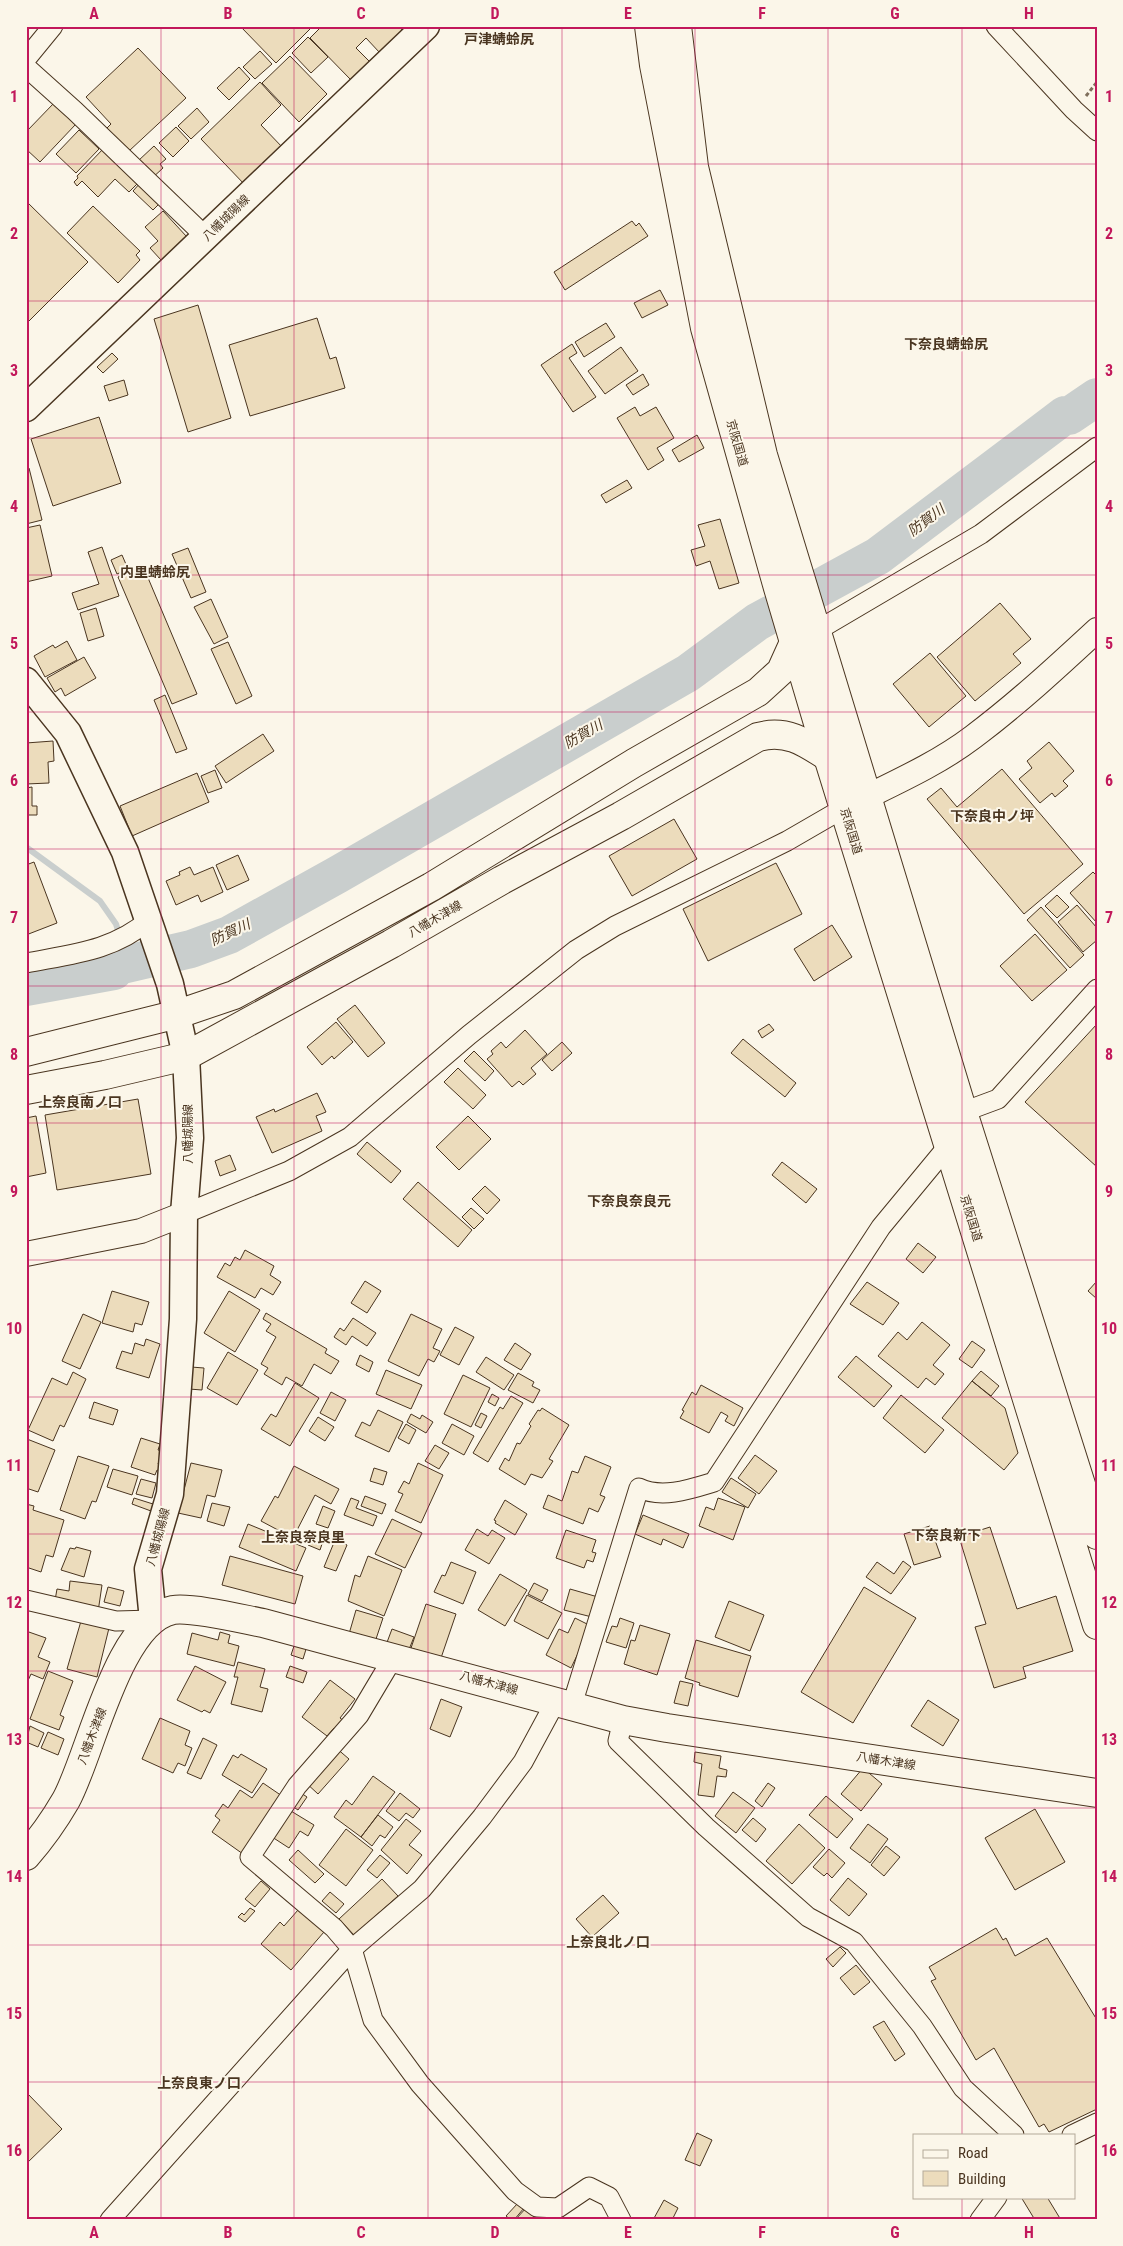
<svg xmlns="http://www.w3.org/2000/svg" width="1123" height="2246" font-family="'Roboto Condensed','Noto Sans JP',sans-serif">
<rect width="100%" height="100%" fill="#fbf6e9"/>
<g fill="none" stroke-linecap="round" stroke-linejoin="round">
<path stroke="#c9cecd" stroke-width="6" d="M26 847 100 901 116 924 129 965"/>
<path stroke="#c9cecd" stroke-width="38" d="M26 987 114 971 118 966 191 949 229 935 337 875 688 673 757 622 878 556 1065 415 1069 416 1097 397"/>
</g>
<path fill="#ecdcbc" stroke="#4a3520" d="M240 26H313L276 63Z
M322 26H399L403 31 380 53 366 38 356 48 370 62 351 80 310 38Z
M308 37 328 57 311 73 292 53Z
M138 48 186 98 129 151 107 128 111 124 86 97Z
M260 51 272 64 255 79 243 67Z
M290 56 327 94 299 122 262 83Z
M239 67 250 79 229 100 217 88Z
M260 82 281 105 261 125 284 149 246 186 201 139Z
M54 103 76 124 40 162 26 149V132Z
M197 108 209 122 191 139 178 126Z
M176 127 189 141 173 157 159 143Z
M79 130 99 149 76 173 56 154Z
M154 146 166 159 160 164 163 168 150 180 138 161Z
M105 147 140 181 129 192 115 179 98 197 82 181 77 186 74 182 78 178 77 176Z
M141 182 161 202 153 210 133 191Z
M26 201 88 262 26 324Z
M93 206 140 251 136 255 140 260 118 283 67 233Z
M163 211 187 237 161 260 150 248 158 241 145 227Z
M632 221 636 226 639 223 648 236 565 290 554 272Z
M660 290 668 305 642 318 634 303Z
M198 305 231 418 188 432 154 319Z
M317 318 330 359 336 357 345 388 250 416 229 345Z
M606 323 615 337 584 357 575 342Z
M572 344 577 353 569 358 596 397 573 412 541 365Z
M621 347 638 371 605 394 588 371Z
M112 353 118 359 103 373 97 367Z
M643 374 649 385 633 395 626 385Z
M124 380 128 395 109 401 104 386Z
M635 407 640 416 656 407 674 438 657 448 664 460 648 470 617 418Z
M99 417 121 483 53 506 31 439Z
M697 435 704 448 679 462 672 450Z
M29 468 42 520 26 524V469Z
M627 480 632 488 606 503 601 495Z
M720 519 739 583 719 589 710 561 696 566 691 550 705 546 698 525Z
M40 525 52 576 26 582V528Z
M102 547 119 596 78 610 72 593 99 584 88 552Z
M188 548 206 592 191 598 172 554Z
M122 555 128 569 117 574 111 560Z
M143 566 197 694 172 704 118 577Z
M211 599 228 637 214 644 194 607Z
M1000 603 1031 639 1013 654 1021 663 975 701 937 657Z
M96 608 104 636 88 641 80 613Z
M67 641 77 660 45 677 34 656 53 645 55 648Z
M228 642 252 696 236 704 211 649Z
M930 653 966 696 929 727 893 684Z
M84 657 96 678 65 696 61 688 55 692 47 678Z
M165 695 187 749 176 753 154 700Z
M263 734 274 751 226 783 215 766Z
M53 741 54 761 48 762 49 783 26 784V743Z
M1049 742 1074 771 1063 781 1068 786 1055 797 1052 793 1040 803 1019 779 1032 768 1027 761Z
M1002 769 1083 864 1024 914 927 799 941 788 957 807Z
M215 770 222 788 208 793 201 776Z
M197 773 209 802 132 836 120 806Z
M32 787V806H37V815H26V788Z
M674 819 697 859 632 896 609 856Z
M238 855 249 880 227 890 216 865Z
M34 862 57 923 26 935V865Z
M776 863 802 914 708 961 683 909Z
M190 867 194 875 213 867 223 892 201 902 198 895 176 905 166 881 180 875 179 872Z
M1093 872 1097 876V923L1070 893Z
M1057 895 1069 907 1057 918 1045 906Z
M1077 905 1097 928V940L1083 952 1058 922Z
M1041 907 1084 955 1070 968 1027 920Z
M832 925 852 957 814 981 794 949Z
M1035 934 1067 970 1032 1001 1000 966Z
M355 1005 385 1043 368 1057 337 1019Z
M336 1022 353 1042 334 1059 332 1056 322 1065 307 1047Z
M769 1024 774 1030 762 1038 758 1031Z
M1097 1024V1167L1025 1102Z
M525 1030 547 1054 531 1068 536 1074 523 1085 519 1081 512 1087 487 1059 493 1054 491 1051 501 1042 506 1048Z
M743 1039 796 1083 785 1097 731 1053Z
M562 1042 572 1053 552 1071 542 1060Z
M474 1051 494 1071 485 1081 464 1061Z
M458 1068 486 1095 473 1109 444 1082Z
M317 1093 326 1112 316 1116 322 1131 272 1153 256 1117 274 1109 275 1112Z
M138 1099 151 1174 57 1190 45 1115Z
M36 1116 46 1173 26 1177V1118Z
M468 1116 491 1139 459 1170 436 1147Z
M367 1142 401 1171 391 1183 357 1154Z
M230 1155 236 1170 220 1176 215 1161Z
M782 1162 817 1189 806 1203 772 1175Z
M418 1182 472 1230 458 1247 403 1199Z
M485 1186 500 1200 487 1214 472 1199Z
M471 1208 484 1219 474 1229 462 1217Z
M918 1243 936 1257 923 1273 906 1259Z
M245 1250 274 1266 270 1275 281 1282 273 1295 261 1288 255 1298 217 1277 225 1263 230 1266 235 1257 240 1260Z
M365 1281 381 1291 367 1313 351 1303Z
M1097 1281V1299L1088 1291Z
M867 1282 899 1303 883 1325 850 1304Z
M112 1291 149 1302 142 1325 135 1323 133 1332 102 1323Z
M229 1291 260 1310 235 1352 204 1333Z
M266 1313 327 1349 325 1353 339 1361 331 1374 314 1364 302 1386 286 1377 282 1385 264 1374 268 1368 261 1364 276 1337 266 1331 271 1324 263 1319Z
M83 1314 101 1322 80 1369 62 1361Z
M411 1314 442 1329 433 1348 440 1351 434 1362 428 1359 419 1376 388 1361Z
M353 1318 376 1333 367 1346 352 1336 346 1345 334 1337 340 1328 344 1331Z
M922 1322 950 1345 933 1365 944 1374 935 1385 926 1378 918 1388 878 1356 898 1332 907 1340Z
M455 1327 474 1337 459 1365 440 1355Z
M146 1339 160 1344 149 1378 116 1368 122 1351 132 1354 135 1343 144 1346Z
M972 1341 985 1350 972 1368 959 1359Z
M515 1343 531 1354 521 1370 504 1360Z
M228 1352 258 1370 237 1405 207 1388Z
M360 1355 373 1362 369 1372 356 1365Z
M856 1356 892 1386 874 1407 838 1377Z
M486 1357 514 1375 504 1390 476 1372Z
M191 1367 204 1368 202 1390 189 1389Z
M386 1370 422 1385 411 1409 376 1394Z
M981 1371 999 1386 991 1396 972 1381Z
M73 1372 86 1379 64 1427 60 1425 53 1441 28 1430 52 1378 67 1385Z
M518 1373 534 1382 532 1386 540 1390 533 1403 508 1390Z
M463 1375 490 1388 471 1427 444 1414Z
M972 1381 1005 1408 1018 1453 1004 1470 942 1418Z
M295 1383 319 1398 290 1446 261 1429 271 1414 276 1417Z
M701 1385 743 1408 734 1426 725 1421 728 1416 721 1412 709 1433 680 1418 684 1411 682 1410 692 1392 696 1395Z
M331 1392 346 1400 335 1421 320 1413Z
M492 1394 499 1398 495 1406 488 1402Z
M901 1395 944 1430 925 1453 883 1418Z
M511 1396 523 1403 488 1462 473 1453 500 1407 503 1409Z
M94 1402 118 1410 113 1425 89 1418Z
M542 1408 569 1425 549 1459 553 1461 542 1478 531 1474 525 1485 499 1469 505 1458 509 1461 517 1443 520 1444 531 1426 529 1424 538 1410 540 1411Z
M378 1410 403 1422 389 1452 355 1436 362 1422 370 1426Z
M481 1413 487 1416 481 1428 475 1425Z
M411 1414 420 1419 422 1415 433 1422 426 1433 407 1422Z
M318 1417 334 1427 325 1441 309 1431Z
M406 1424 416 1430 409 1444 398 1438Z
M452 1424 474 1436 464 1455 442 1443Z
M141 1438 160 1444 158 1450 163 1451 158 1464 162 1465 160 1471 157 1470 155 1475 131 1467Z
M27 1439 55 1450 38 1492 26 1488Z
M435 1445 449 1453 439 1469 425 1461Z
M755 1455 777 1471 759 1494 738 1478Z
M78 1456 109 1466 96 1502 92 1501 85 1519 60 1510Z
M585 1456 611 1467 600 1495 605 1497 598 1512 589 1508 583 1524 543 1508 548 1495 562 1501 572 1471 578 1473Z
M191 1463 222 1470 215 1497 207 1495 201 1518 178 1513Z
M418 1463 443 1475 421 1523 395 1511 403 1494 398 1492 404 1481 409 1484Z
M294 1466 339 1489 331 1504 315 1495 293 1538 261 1521 275 1496 278 1498Z
M374 1468 387 1472 383 1485 370 1481Z
M113 1469 138 1476 132 1495 107 1487Z
M731 1478 756 1494 748 1508 722 1492Z
M141 1479 156 1483 152 1498 136 1494Z
M365 1496 386 1504 382 1514 361 1506Z
M134 1498 153 1504 151 1511 132 1504Z
M351 1498 359 1501 356 1508 377 1516 373 1526 344 1515Z
M718 1498 745 1507 733 1540 699 1526 706 1507 714 1510Z
M505 1500 527 1514 515 1535 495 1523 496 1521 494 1520Z
M212 1503 230 1507 224 1526 207 1521Z
M26 1504 34 1506 33 1510 64 1520 53 1557 46 1555 41 1572 26 1567V1518L28 1510H26Z
M323 1506 335 1511 328 1528 316 1524Z
M643 1515 689 1534 683 1548 663 1539 661 1545 635 1534Z
M392 1519 422 1533 405 1568 375 1554Z
M248 1524 306 1548 296 1571 239 1547Z
M930 1526 941 1557 914 1565 904 1534Z
M990 1527 1017 1609 1056 1596 1073 1651 1023 1667 1026 1678 994 1688 975 1627 986 1624 959 1537Z
M477 1529 488 1536 492 1530 505 1538 489 1564 465 1550Z
M566 1530 596 1540 592 1552 596 1553 593 1562 587 1560 584 1568 556 1558Z
M313 1531 325 1535 320 1550 308 1545Z
M335 1540 347 1545 336 1571 324 1567Z
M76 1547 91 1551 84 1577 61 1570 70 1548 75 1549Z
M230 1556 303 1576 295 1604 222 1585Z
M368 1556 402 1570 384 1616 348 1601 355 1575 360 1577Z
M903 1561 911 1567 891 1594 866 1577 877 1562 894 1574Z
M451 1562 476 1572 463 1604 434 1592 442 1575 445 1576Z
M500 1574 527 1590 505 1626 478 1610Z
M70 1581 102 1585 98 1612 54 1606 57 1589 69 1591Z
M534 1583 548 1590 542 1601 528 1594Z
M108 1587 124 1591 120 1606 104 1602Z
M864 1587 916 1618 853 1723 801 1692Z
M570 1589 598 1597 592 1617 564 1610Z
M527 1595 562 1613 548 1639 514 1621Z
M729 1601 764 1615 750 1651 715 1637Z
M426 1604 456 1614 441 1658 411 1648Z
M356 1610 383 1618 375 1642 349 1634Z
M575 1618 591 1626 571 1668 546 1655 559 1629 568 1633Z
M620 1618 634 1623 626 1648 606 1642 612 1626 617 1627Z
M81 1621 109 1628 97 1677 67 1669Z
M640 1625 670 1634 657 1675 624 1664 631 1640 635 1641Z
M392 1629 414 1637 408 1652 386 1645Z
M26 1631 46 1638 38 1657 50 1662 43 1679 31 1674 26 1685Z
M220 1632 230 1635 228 1643 239 1646 234 1666 187 1654 192 1633 218 1640Z
M696 1640 751 1656 738 1697 699 1685 700 1683 685 1678Z
M295 1643 307 1646 303 1659 291 1655Z
M238 1662 265 1669 260 1687 268 1689 262 1712 231 1704 238 1677H234Z
M195 1666 226 1682 210 1713 204 1710 202 1712 177 1700Z
M290 1666 307 1672 303 1683 286 1677Z
M48 1671 73 1681 60 1715 64 1717 59 1730 30 1719Z
M330 1680 355 1699 340 1718 344 1721 337 1731 334 1728 327 1736 302 1717Z
M680 1681 693 1684 688 1706 674 1703Z
M441 1699 462 1707 450 1737 430 1729Z
M928 1700 959 1720 943 1746 911 1726Z
M160 1718 190 1731 185 1745 192 1748 185 1766 178 1763 173 1773 142 1759Z
M30 1726 44 1733 38 1747 26 1742Z
M48 1732 64 1739 58 1755 41 1748Z
M203 1738 217 1745 201 1779 187 1773Z
M335 1747 349 1759 318 1794 304 1781Z
M695 1752 721 1756 719 1768 727 1770 726 1777 717 1776 714 1797 698 1795 702 1764 694 1762Z
M241 1754 267 1769 252 1793 222 1775 233 1755 238 1758Z
M863 1768 882 1784 861 1811 841 1794Z
M373 1776 395 1792 361 1837 334 1817 346 1800 352 1805Z
M263 1783 282 1796 243 1854 212 1832 220 1820 215 1816 223 1804 228 1808 240 1790 252 1798Z
M768 1783 775 1788 762 1807 755 1801Z
M298 1791 307 1797 298 1810 289 1804Z
M733 1792 755 1808 736 1833 715 1816Z
M400 1793 420 1809 413 1818 406 1813 399 1821 386 1811Z
M826 1796 853 1819 837 1838 809 1815Z
M286 1808 314 1825 308 1836 300 1831 289 1848 269 1835Z
M1035 1809 1065 1862 1015 1890 985 1838Z
M378 1815 393 1827 385 1838 380 1835 372 1846 361 1837Z
M753 1818 766 1829 756 1842 742 1830Z
M406 1819 421 1831 409 1845 422 1855 407 1874 381 1850Z
M799 1824 825 1848 792 1884 766 1861Z
M868 1824 888 1839 870 1863 850 1848Z
M346 1829 373 1850 346 1886 319 1865Z
M886 1846 900 1857 884 1876 871 1865Z
M829 1849 845 1863 832 1878 827 1873 824 1876 813 1867Z
M298 1850 324 1874 315 1883 289 1860Z
M380 1855 390 1863 377 1878 367 1870Z
M848 1878 867 1894 849 1916 830 1900Z
M382 1879 398 1896 354 1935 339 1919Z
M261 1881 270 1889 255 1907 245 1899Z
M330 1892 344 1904 336 1913 322 1901Z
M603 1895 619 1913 592 1937 576 1919Z
M250 1908 255 1911 245 1922 238 1917 242 1913 244 1915Z
M298 1910 324 1932 291 1970 261 1944 280 1922 284 1926Z
M996 1928 1003 1940 1006 1938 1015 1956 1047 1938 1097 2020V2109L1049 2132 1044 2124 1039 2127 994 2048 976 2060 931 1981 936 1979 929 1967Z
M840 1947 846 1953 833 1967 826 1959Z
M856 1965 870 1982 854 1995 840 1978Z
M884 2021 905 2054 895 2061 873 2027Z
M26 2092 62 2129 26 2164Z
M697 2133 712 2140 700 2166 685 2160Z
M1021 2197H1047L1061 2220H1035Z
M664 2200 678 2208 672 2220H653Z
M518 2203 524 2208 514 2220H511L506 2216Z
M527 2207 541 2219 540 2220H515Z"/>
<g fill="none" stroke-linecap="round" stroke-linejoin="round">
<defs>
<path id="minor" d="M996 26 1074 110 1097 131
M26 59 53 26
M26 67 75 111 206 237
M818 630 981 534 1097 447
M26 963C72 954 113 951 149 920
M963 1112 998 1099 1097 989
M184 1214 289 1171 350 1137 469 1035 576 950 615 926 787 841 844 808
M26 1600 116 1621 153 1620
M393 1658 359 1715 297 1786 250 1857 334 1928 352 1949 373 2020 420 2084 515 2191 537 2207 558 2208 589 2187 609 2197 621 2220
M572 1705 639 1488C662 1499 691 1489 714 1482L881 1227 948 1146
M623 1720 618 1741 706 1827 808 1917 854 1942 922 2026 963 2088 1014 2135
M1072 2135 1097 2123
M110 2220 352 1949 422 1889 482 1817 523 1762 556 1701
M980 2220 997 2197"/>
<path id="tertiary" d="M850 805C892 784 936 765 973 737 1017 704 1057 667 1097 630
M26 1254 141 1231 184 1214"/>
<path id="secondary" d="M26 408 426 26
M26 681 68 733 125 852 170 984 186 1056 190 1138 184 1214 183 1319 170 1494 148 1569 153 1620"/>
<path id="primary" d="M26 1052 178 1014 234 995 431 887 634 763 758 692 781 671 795 640
M26 1090 105 1075 186 1056 391 944 502 880 621 816 758 737C786 729 805 742 828 757
M26 1856C41 1839 55 1819 66 1800 91 1755 117 1621 173 1610 192 1607 242 1619 263 1623L623 1720 667 1728 1097 1793"/>
<path id="trunk" d="M649 26 654 65 705 328 778 588 828 757 1097 1625
M677 26 694 167 763 455 963 1112 1097 1535"/>
</defs>
<use href="#minor" stroke="#4a3520" stroke-width="21"/>
<use href="#tertiary" stroke="#4a3520" stroke-width="26"/>
<use href="#secondary" stroke="#4a3520" stroke-width="29"/>
<use href="#primary" stroke="#4a3520" stroke-width="30"/>
<use href="#trunk" stroke="#4a3520" stroke-width="30"/>
<path stroke="#7f6f5c" stroke-width="3" stroke-dasharray="4 2.5" stroke-linecap="butt" d="M1086 96 1097 82"/>
<use href="#minor" stroke="#fbf6e9" stroke-width="19"/>
<use href="#tertiary" stroke="#fbf6e9" stroke-width="24"/>
<use href="#secondary" stroke="#fbf6e9" stroke-width="26"/>
<use href="#primary" stroke="#fbf6e9" stroke-width="28"/>
<use href="#trunk" stroke="#fbf6e9" stroke-width="28"/>
</g>
<path fill="none" stroke="#c2185b" stroke-width="1" stroke-opacity="0.55" d="M161 26V2220M294 26V2220M428 26V2220M562 26V2220M695 26V2220M828 26V2220M962 26V2135M26 164H1097M26 301H1097M26 438H1097M26 575H1097M26 712H1097M26 849H1097M26 986H1097M26 1123H1097M26 1260H1097M26 1397H1097M26 1534H1097M26 1671H1097M26 1808H1097M26 1945H1097M26 2082H1097M962 2197V2220"/>
<g text-anchor="middle" dominant-baseline="central" stroke-width="4" stroke-linejoin="round" paint-order="stroke">
<g font-size="12" fill="#4a3520" stroke="#fbf6e9">
<text transform="translate(226 218) rotate(-44)">八幡城陽線</text>
<text transform="translate(737 443) rotate(74)">京阪国道</text>
<text transform="translate(851 831) rotate(73)">京阪国道</text>
<text transform="translate(435 919) rotate(-30)">八幡木津線</text>
<text transform="translate(188 1134) rotate(-90)">八幡城陽線</text>
<text transform="translate(971 1218) rotate(73)">京阪国道</text>
<text transform="translate(158 1537) rotate(-75)">八幡城陽線</text>
<text transform="translate(489 1683) rotate(15)">八幡木津線</text>
<text transform="translate(92 1736) rotate(-69)">八幡木津線</text>
<text transform="translate(886 1761) rotate(9)">八幡木津線</text>
</g>
<g font-size="14" font-weight="bold" fill="#4a3520" stroke="#fbf6e9">
<text x="499" y="39">戸津蜻蛉尻</text>
<text x="946" y="344">下奈良蜻蛉尻</text>
<text x="155" y="572">内里蜻蛉尻</text>
<text x="992" y="816">下奈良中ノ坪</text>
<text x="80" y="1102">上奈良南ノ口</text>
<text x="629" y="1201">下奈良奈良元</text>
<text x="946" y="1535">下奈良新下</text>
<text x="303" y="1537">上奈良奈良里</text>
<text x="608" y="1942">上奈良北ノ口</text>
<text x="199" y="2083">上奈良東ノ口</text>
</g>
<g font-size="14" font-style="italic" fill="#4a3520" stroke="#fbf6e9">
<text transform="translate(926 520) rotate(-37)">防賀川</text>
<text transform="translate(583 734) rotate(-30)">防賀川</text>
<text transform="translate(230 932) rotate(-25)">防賀川</text>
</g>
</g>
<rect width="1123" height="2246" fill="none" stroke="#fbf6e9" stroke-width="55"/>
<rect x="913" y="2134" width="162" height="65" fill="#fbf6e9" stroke="#b4a999"/>
<rect x="923" y="2150" width="25" height="8" fill="#fbf6e9" stroke="#b4a999"/>
<text x="958" y="2158" font-size="15" fill="#4a3520">Road</text>
<rect x="923" y="2171" width="25" height="15" fill="#ecdcbc" stroke="#b4a999"/>
<text x="958" y="2184" font-size="15" fill="#4a3520">Building</text>
<rect x="28" y="28" width="1068" height="2190" fill="none" stroke="#c2185b" stroke-width="2"/>
<g font-size="16" text-anchor="middle" font-weight="bold" fill="#c2185b">
<text x="94" y="19">A</text>
<text x="228" y="19">B</text>
<text x="361" y="19">C</text>
<text x="495" y="19">D</text>
<text x="628" y="19">E</text>
<text x="762" y="19">F</text>
<text x="895" y="19">G</text>
<text x="1029" y="19">H</text>
<text x="14" y="102">1</text>
<text x="1109" y="102">1</text>
<text x="14" y="239">2</text>
<text x="1109" y="239">2</text>
<text x="14" y="376">3</text>
<text x="1109" y="376">3</text>
<text x="14" y="512">4</text>
<text x="1109" y="512">4</text>
<text x="14" y="649">5</text>
<text x="1109" y="649">5</text>
<text x="14" y="786">6</text>
<text x="1109" y="786">6</text>
<text x="14" y="923">7</text>
<text x="1109" y="923">7</text>
<text x="14" y="1060">8</text>
<text x="1109" y="1060">8</text>
<text x="14" y="1197">9</text>
<text x="1109" y="1197">9</text>
<text x="14" y="1334">10</text>
<text x="1109" y="1334">10</text>
<text x="14" y="1471">11</text>
<text x="1109" y="1471">11</text>
<text x="14" y="1608">12</text>
<text x="1109" y="1608">12</text>
<text x="14" y="1745">13</text>
<text x="1109" y="1745">13</text>
<text x="14" y="1882">14</text>
<text x="1109" y="1882">14</text>
<text x="14" y="2019">15</text>
<text x="1109" y="2019">15</text>
<text x="14" y="2156">16</text>
<text x="1109" y="2156">16</text>
<text x="94" y="2238">A</text>
<text x="228" y="2238">B</text>
<text x="361" y="2238">C</text>
<text x="495" y="2238">D</text>
<text x="628" y="2238">E</text>
<text x="762" y="2238">F</text>
<text x="895" y="2238">G</text>
<text x="1029" y="2238">H</text>
</g>
</svg>
